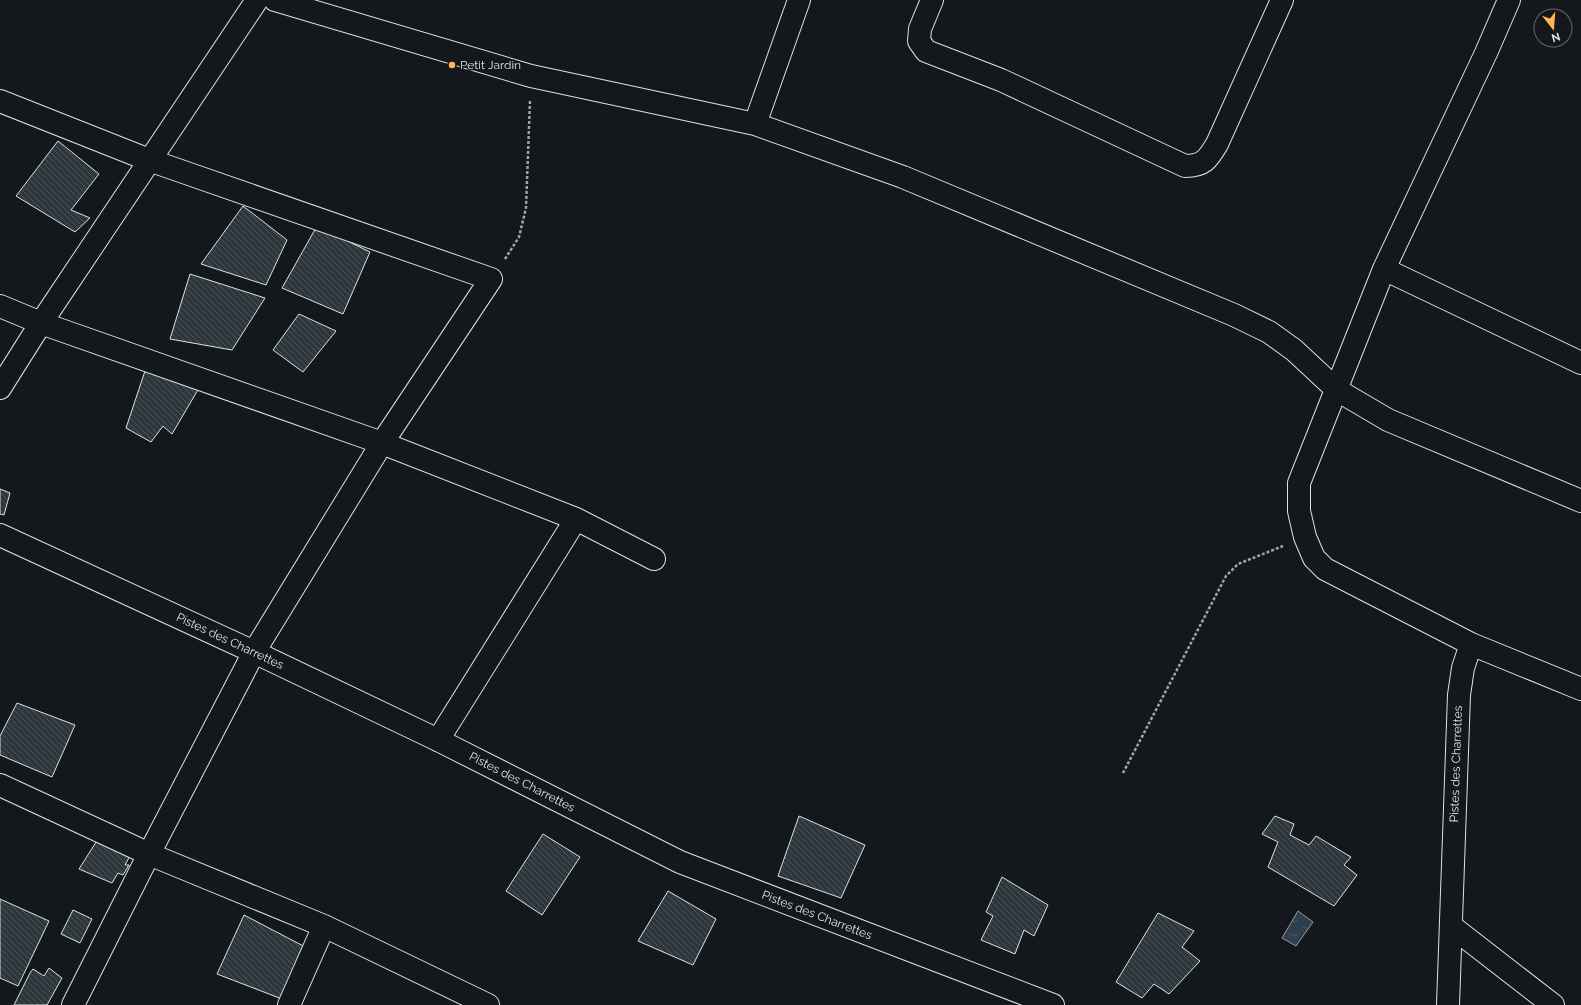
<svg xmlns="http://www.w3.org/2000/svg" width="1581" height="1005" font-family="Raleway,sans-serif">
<defs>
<pattern id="water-ripples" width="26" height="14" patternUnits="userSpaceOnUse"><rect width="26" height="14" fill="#2f3f4d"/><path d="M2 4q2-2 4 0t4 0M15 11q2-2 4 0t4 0" fill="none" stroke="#4c5b66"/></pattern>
<pattern id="building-back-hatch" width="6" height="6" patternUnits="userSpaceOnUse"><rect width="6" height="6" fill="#2c363c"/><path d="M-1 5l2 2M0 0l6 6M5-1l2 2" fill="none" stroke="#4a5358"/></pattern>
</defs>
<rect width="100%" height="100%" fill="#14181c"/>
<path fill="url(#water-ripples)" stroke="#939e99" d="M1298 911 1313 922 1296 946 1282 938Z"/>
<path fill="url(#building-back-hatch)" stroke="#d8e6dc" d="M58 141 99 174 71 210 90 218 75 232 16 196Z
M243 206 287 240 266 285 201 264Z
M317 226 370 252 343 314 282 288Z
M190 274 265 298 232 350 170 339Z
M299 314 336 331 303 372 273 350Z
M147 365 199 388 172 434 163 426 151 442 126 428Z
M0 489 10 493 4 515 0 514Z
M17 703 75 725 52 777 0 755V736Z
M799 816 865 845 841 898 778 876Z
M1275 816 1294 824 1290 835 1309 845 1316 836 1351 857 1344 865 1357 875 1334 906 1268 867 1278 842 1262 834Z
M543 834 580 857 542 915 506 891Z
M98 839 130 856 125 865H129L123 875 118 873 112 883 79 869Z
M1002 877 1048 905 1034 936 1024 930 1015 954 981 940 993 916 986 912Z
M668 891 716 919 693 965 638 941Z
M0 899 49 921 18 986 0 978Z
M73 910 92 919 80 943 61 934Z
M1158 913 1194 931 1182 947 1200 961 1169 994 1154 984 1142 998 1116 982Z
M244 915 309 949 282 999 217 974Z
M49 968 62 978 47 1005H14L30 973 33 969 44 976Z"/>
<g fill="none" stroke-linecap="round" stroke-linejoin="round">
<defs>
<path id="street" d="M275 0 531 76 755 124 903 177 1234 315 1269 332 1294 350 1337 390 1388 420 1581 501
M932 0 920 29 919 41 926 51 1001 80 1185 166C1204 166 1208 159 1217 144L1282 0
M0 101 149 160 491 279 382 443 254 652 149 854 73 1005
M755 124 799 0
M1384 269 1581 363
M0 306 41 323 382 443 576 519 654 559
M0 388 41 323 257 0
M1471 644 1325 569 1314 558 1305 537 1299 511V483L1384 269 1486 53 1509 0
M438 740 576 519
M0 785 149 854 324 926 488 1005
M1451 926 1553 1005
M289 1005 324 926
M1448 1005 1459 695 1463 668 1471 644 1581 689"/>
<path id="secondary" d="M0 535 254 652 438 740 680 862 1053 1005"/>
</defs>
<use href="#street" stroke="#d8e6dc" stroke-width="24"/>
<use href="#secondary" stroke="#d8e6dc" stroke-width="24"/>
<path stroke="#9da8a2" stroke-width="2.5" stroke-dasharray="3 2" stroke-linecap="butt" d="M505 259 519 237 526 208 530 101
M1123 773 1226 576 1238 564 1283 546"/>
<use href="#street" stroke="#14181c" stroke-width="22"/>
<use href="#secondary" stroke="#14181c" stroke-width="22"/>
</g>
<circle fill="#ffb74d" stroke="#14181c" stroke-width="1.5" cx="452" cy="65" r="4"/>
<g text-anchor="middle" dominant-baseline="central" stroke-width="3" stroke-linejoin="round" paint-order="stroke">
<g font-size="12" fill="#d8e6dc" stroke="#14181c" text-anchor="start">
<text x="460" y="65">Petit Jardin</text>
</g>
<g font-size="12" fill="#d8e6dc" stroke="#14181c">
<text transform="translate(230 641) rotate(25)">Pistes des Charrettes</text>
<text transform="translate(1456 764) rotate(-88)">Pistes des Charrettes</text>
<text transform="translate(522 782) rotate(27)">Pistes des Charrettes</text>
<text transform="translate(817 915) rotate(21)">Pistes des Charrettes</text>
</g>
</g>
<g transform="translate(1553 28) rotate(163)"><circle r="19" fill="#14181c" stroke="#626a69"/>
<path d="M0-3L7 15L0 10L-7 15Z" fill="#ffb74d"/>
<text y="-6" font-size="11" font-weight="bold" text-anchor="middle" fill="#d8e6dc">N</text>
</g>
</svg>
